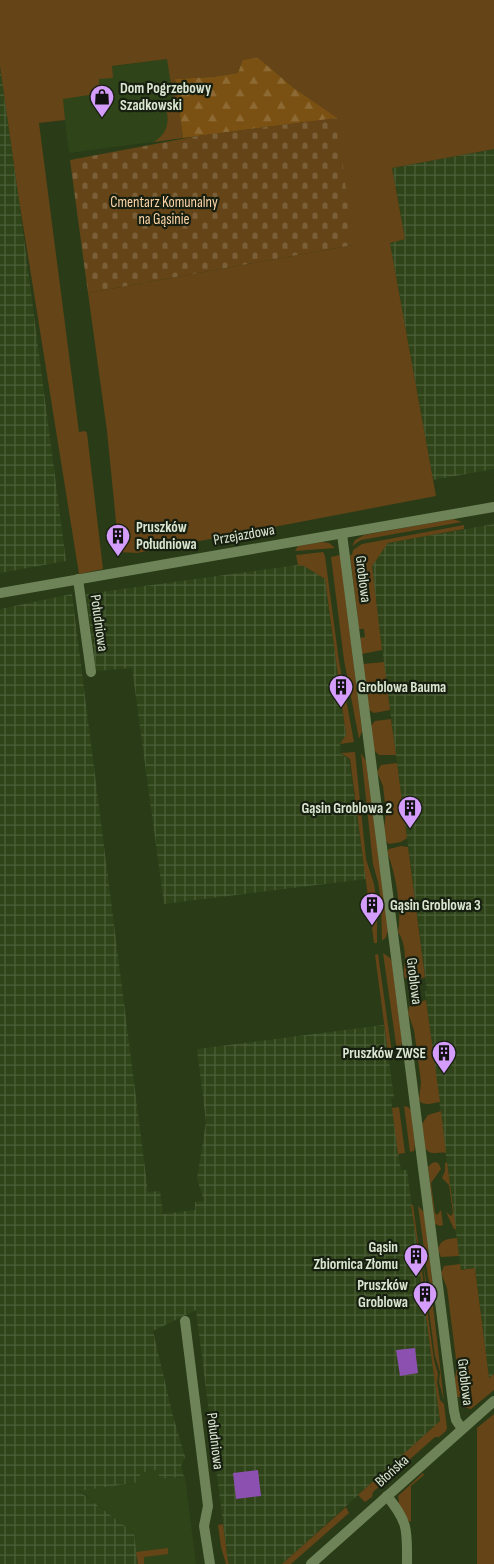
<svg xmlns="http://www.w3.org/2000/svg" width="494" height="1564" font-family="'Sofia Sans Condensed',sans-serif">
<defs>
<pattern id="industrial-grid" width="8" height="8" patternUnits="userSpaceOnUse" patternTransform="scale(1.25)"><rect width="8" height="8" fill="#2f4419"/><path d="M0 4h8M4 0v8" fill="none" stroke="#4d5f39"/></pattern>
<pattern id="forest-firs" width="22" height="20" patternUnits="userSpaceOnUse" patternTransform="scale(1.25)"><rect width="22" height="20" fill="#7b5113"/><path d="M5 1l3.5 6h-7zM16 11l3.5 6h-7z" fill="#8d6a34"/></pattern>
<pattern id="cemetery-stones" width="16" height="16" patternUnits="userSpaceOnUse" patternTransform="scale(1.25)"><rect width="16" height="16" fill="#654417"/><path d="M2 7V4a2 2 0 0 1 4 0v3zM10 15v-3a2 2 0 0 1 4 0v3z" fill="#7a5f38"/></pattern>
</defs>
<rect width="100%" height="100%" fill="#2a3b17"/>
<path fill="#2f4419" d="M172 58 183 138 69 153 59 74Z
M158 1470 159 1479 185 1477 196 1564H138L134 1533 79 1490 140 1482 139 1473Z"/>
<path fill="url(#industrial-grid)" d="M0 66 19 200 66 561 0 573Z
M494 149V469L433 480 390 243 405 239 392 168Z
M494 524V1374L489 1379 475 1268 461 1270 460 1264 425 991 427 990 371 566 388 543Z
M298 565 304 566 325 579 346 735 340 744 341 754 349 759 366 879 164 904 132 668 96 671 86 594Z
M72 594 148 1192 160 1191 163 1214 195 1210V1202L204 1201 197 1179 206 1122 197 1049 384 1025 394 1097 391 1099 399 1158 401 1170H407L440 1421 282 1564H229L228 1562 196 1310 153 1331 173 1416 185 1457 181 1466 184 1477 159 1479 158 1470 140 1473V1482L79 1491 134 1533 138 1564H0V609Z"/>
<path fill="#654417" d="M0 0H494V149L392 168 405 239 390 243 436 496 137 553 119 552 107 431 88 293 353 245 295 89 258 59 239 73 212 77 175 79 183 138 154 142C166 134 169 126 167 112L175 110 167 59 112 66 113 78 99 79V84H101L102 93 63 99 65 120 39 123 79 432 85 431 87 433 103 569 79 574 19 200 0 66Z
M453 519 462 522 361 540 352 546 355 540 364 535Z
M464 525V529L388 543 372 566 382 650 362 654 360 638 365 637 364 629H359L350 555H352L353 550 362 544Z
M322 542 329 543 335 548 295 551 298 546Z
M323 552 325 556 339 661 354 742 340 744 346 735 325 579 304 566 298 565 296 555Z
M340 555 362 731 359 739 344 660 331 557Z
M384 662 390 710 374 713 369 710 363 664Z
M391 719 396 755H379L374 750 371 726 375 721Z
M355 752 366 859 374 884 377 904V943H374L350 759 341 753Z
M361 753 366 761 388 930 386 937 382 941 381 901 378 882 373 864Z
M397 763 407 838 401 842 389 844 386 841 384 829 386 811 383 786 377 772 381 765Z
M401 846 408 847 425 977 414 981 405 978C402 971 405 966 405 959 405 949 403 939 398 932 402 909 396 874 387 852L389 849Z
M383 953 390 958 392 962 402 1041 401 1047 397 1051Z
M378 954 392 1053H388L375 955Z
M426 1000 440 1102C432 1103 424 1107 419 1100L421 1082 414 1030 408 1013 409 1007 412 1005Z
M404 1106 408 1107 411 1110 415 1145 414 1151 410 1152Z
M399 1107 405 1153 398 1154 392 1108Z
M441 1111 446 1153C438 1151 431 1157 425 1148L422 1124 428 1115Z
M436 1162 439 1164 441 1169 431 1183 435 1213 437 1215 441 1210 443 1225 440 1226 435 1224 428 1167 432 1163Z
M447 1162 456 1229H454L446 1212 451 1216 453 1213 449 1185 442 1178 445 1171V1163Z
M411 1205H413L434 1360 438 1374 437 1382 440 1400 444 1404 447 1428 446 1431 439 1437H435L373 1492 372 1497 365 1502 358 1495 440 1421 417 1249 414 1248V1245L417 1244Z
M415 1205C420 1238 422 1273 433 1305L444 1401 439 1382 440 1372 435 1356Z
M418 1206 424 1212 435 1305 428 1277Z
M457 1238 459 1256 441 1257 438 1250C440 1239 448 1239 457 1238Z
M460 1264 461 1270 475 1268 489 1378 494 1374V1390L471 1409C463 1408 462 1404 461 1397H457L454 1383 457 1367 447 1288 441 1273 444 1266Z
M494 1414V1564H477V1428Z
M423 1473 424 1475 411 1486V1522L407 1520 397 1503 399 1502 398 1496Z
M346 1507 349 1513 291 1564H282Z
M223 1524 228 1562 229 1564H226L221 1547 218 1525Z
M168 1548V1554L144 1557V1564H138L136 1552Z"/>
<path fill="url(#forest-firs)" d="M258 58 295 89 337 118 183 138 175 79 212 77 238 73 243 60Z"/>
<path fill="url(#cemetery-stones)" d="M337 118 353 245 88 293 70 160 203 135Z"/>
<path fill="#8b50b0" d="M415 1348 418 1373 400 1376 396 1350Z
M258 1470 261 1496 236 1499 233 1473Z"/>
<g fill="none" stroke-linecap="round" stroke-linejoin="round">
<path stroke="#6e8458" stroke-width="10" d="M342 534 454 1411 456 1420 462 1429
M78 579 91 672
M185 1321 208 1506 204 1526 210 1564
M387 1496C409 1523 407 1530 407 1564"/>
<path stroke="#6e8458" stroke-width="10" d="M0 593 494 507
M311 1564 494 1401"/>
</g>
<defs>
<symbol id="shop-pin" viewBox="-11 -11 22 30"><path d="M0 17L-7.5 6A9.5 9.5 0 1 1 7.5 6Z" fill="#d49cfb" stroke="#171f10"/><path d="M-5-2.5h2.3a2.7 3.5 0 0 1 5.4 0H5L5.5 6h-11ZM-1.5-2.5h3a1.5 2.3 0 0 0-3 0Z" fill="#111"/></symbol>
<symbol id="building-pin" viewBox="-11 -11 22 30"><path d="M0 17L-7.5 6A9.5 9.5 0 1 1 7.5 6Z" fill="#d49cfb" stroke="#171f10"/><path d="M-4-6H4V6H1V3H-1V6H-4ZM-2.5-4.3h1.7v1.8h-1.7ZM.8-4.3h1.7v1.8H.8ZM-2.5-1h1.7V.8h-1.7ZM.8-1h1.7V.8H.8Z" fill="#111"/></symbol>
</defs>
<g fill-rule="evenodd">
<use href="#shop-pin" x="88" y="83" width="28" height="38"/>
<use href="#building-pin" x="104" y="522" width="28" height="38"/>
<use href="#building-pin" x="327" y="673" width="28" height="38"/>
<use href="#building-pin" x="396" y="794" width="28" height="38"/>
<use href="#building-pin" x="358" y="891" width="28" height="38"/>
<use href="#building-pin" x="430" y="1039" width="28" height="38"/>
<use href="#building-pin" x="402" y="1242" width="28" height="38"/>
<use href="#building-pin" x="411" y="1280" width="28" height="38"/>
</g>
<g text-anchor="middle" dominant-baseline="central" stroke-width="4.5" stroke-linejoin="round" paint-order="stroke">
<g font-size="15" font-weight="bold" fill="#dbe6d1" stroke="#171f10" text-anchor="start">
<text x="120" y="88">Dom Pogrzebowy<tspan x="120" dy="17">Szadkowski</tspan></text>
<text x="136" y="527">Pruszków<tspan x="136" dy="17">Południowa</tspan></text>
<text x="358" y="687">Groblowa Bauma</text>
<text x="392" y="808" text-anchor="end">Gąsin Groblowa 2</text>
<text x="390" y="905">Gąsin Groblowa 3</text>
<text x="426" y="1053" text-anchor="end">Pruszków ZWSE</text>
<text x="398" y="1247" text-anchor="end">Gąsin<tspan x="398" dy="17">Zbiornica Złomu</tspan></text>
<text x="408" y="1285" text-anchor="end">Pruszków<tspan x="408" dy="17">Groblowa</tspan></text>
</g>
<g font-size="15" fill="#fcd4a7" stroke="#171f10">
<text x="164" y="202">Cmentarz Komunalny<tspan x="164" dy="17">na Gąsinie</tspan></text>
</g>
<g font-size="15" fill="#dbe6d1" stroke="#171f10">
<text transform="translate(244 535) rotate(-10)">Przejazdowa</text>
<text transform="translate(363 579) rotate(83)">Groblowa</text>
<text transform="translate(99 623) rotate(82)">Południowa</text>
<text transform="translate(414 981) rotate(83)">Groblowa</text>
<text transform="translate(465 1382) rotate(83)">Groblowa</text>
<text transform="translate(215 1441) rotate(83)">Południowa</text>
<text transform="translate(392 1471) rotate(-42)">Błońska</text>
</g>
</g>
</svg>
